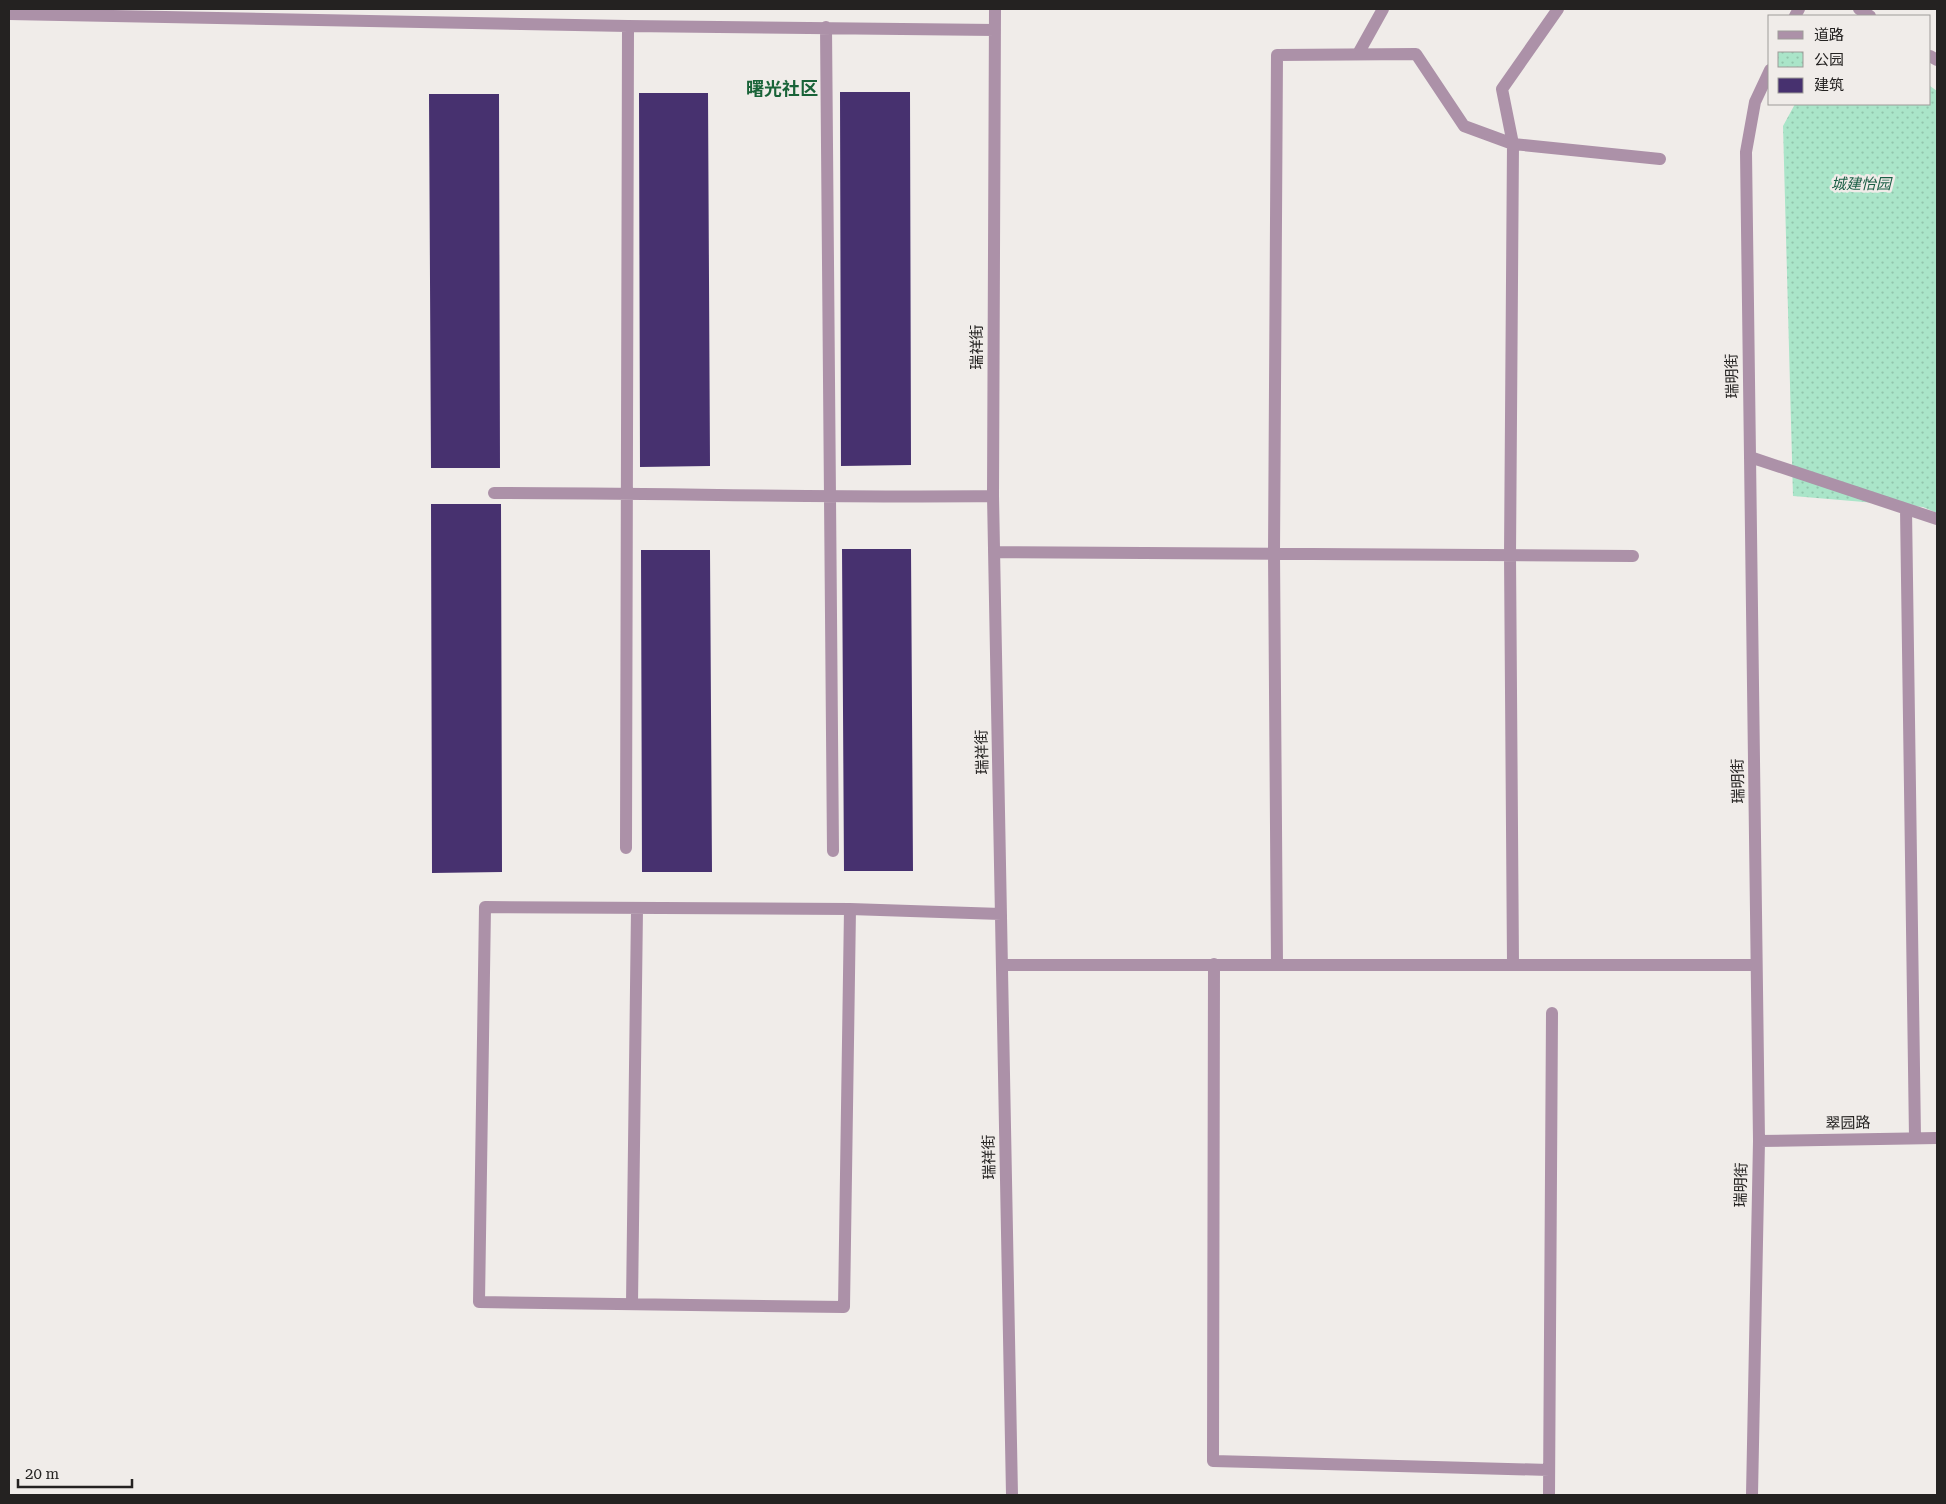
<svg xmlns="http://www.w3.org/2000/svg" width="1946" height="1504" font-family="'Roboto Serif','Noto Sans SC',serif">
<defs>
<pattern id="park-dots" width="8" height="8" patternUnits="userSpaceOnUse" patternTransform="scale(1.25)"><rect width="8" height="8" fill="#aae5c9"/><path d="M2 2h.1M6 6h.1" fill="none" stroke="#92c4ac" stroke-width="1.8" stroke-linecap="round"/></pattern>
</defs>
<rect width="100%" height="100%" fill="#f0ece9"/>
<path fill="url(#park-dots)" d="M1930 86 1937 91V513L1923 507 1793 496 1783 126 1795 104H1930Z"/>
<path fill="#47316f" d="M840 92H910L911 465 841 466Z
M639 93H708L710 466 640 467Z
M429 94H499L500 468H431Z
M431 504H501L502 872 432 873Z
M842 549H911L913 871H844Z
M641 550H710L712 872H642Z"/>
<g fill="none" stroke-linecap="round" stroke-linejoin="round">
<path stroke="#ac91a8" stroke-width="12" d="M995 9 993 496 1012 1495
M1859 9 1870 16
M9 14 628 26 995 30
M1795 16 1799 9
M826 27 833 851
M1358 54 1383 9
M1930 56 1937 60
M1750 457 1937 519
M494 493C660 493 827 498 993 496
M1906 509 1915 1138
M994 552 1633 556
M626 848 628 26
M850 909 844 1307 479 1302 485 907 850 909 1001 914
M1214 964 1213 1461 1549 1470
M1277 964 1274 553 1277 55 1416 54 1464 126 1513 144 1660 159
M1513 964 1510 555 1513 144 1502 89 1558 9
M1002 965H1756
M1759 1141 1937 1138
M632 1304 637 909
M1549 1495 1552 1013
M1752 1495 1759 1141 1746 152 1755 102 1770 70"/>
</g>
<g text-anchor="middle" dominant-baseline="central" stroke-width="5" stroke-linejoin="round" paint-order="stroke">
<g font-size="15" font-style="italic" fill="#1a5e45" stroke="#f0ece9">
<text x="1861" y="184">城建怡园</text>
</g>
<g font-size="15" fill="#242221" stroke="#f0ece9">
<text transform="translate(977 347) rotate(-90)">瑞祥街</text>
<text transform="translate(1732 376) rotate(-91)">瑞明街</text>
<text transform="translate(982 752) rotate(-91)">瑞祥街</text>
<text transform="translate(1738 781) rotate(-91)">瑞明街</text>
<text transform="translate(1848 1123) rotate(-1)">翠园路</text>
<text transform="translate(989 1157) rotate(-91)">瑞祥街</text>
<text transform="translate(1741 1185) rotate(-89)">瑞明街</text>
</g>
<g font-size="18" font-weight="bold" fill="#196338" stroke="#f0ece9">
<text x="782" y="88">曙光社区</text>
</g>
</g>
<rect width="1946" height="1504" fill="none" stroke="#242221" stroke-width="20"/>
<rect x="1768" y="15" width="162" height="90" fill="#f0ece9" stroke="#9e9b99"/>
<rect x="1778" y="31" width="25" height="8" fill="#ac91a8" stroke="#9e9b99"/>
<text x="1814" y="40" font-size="15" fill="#242221">道路</text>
<rect x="1778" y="52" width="25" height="15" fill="url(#park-dots)" stroke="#9e9b99"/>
<text x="1814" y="65" font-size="15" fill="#242221">公园</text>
<rect x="1778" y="78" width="25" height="15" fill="#47316f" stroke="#9e9b99"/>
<text x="1814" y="90" font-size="15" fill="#242221">建筑</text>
<path d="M18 1479v8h114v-8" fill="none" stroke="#242221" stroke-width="2.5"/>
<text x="25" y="1479" font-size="15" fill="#242221" stroke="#f0ece9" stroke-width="4" paint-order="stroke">20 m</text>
</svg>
